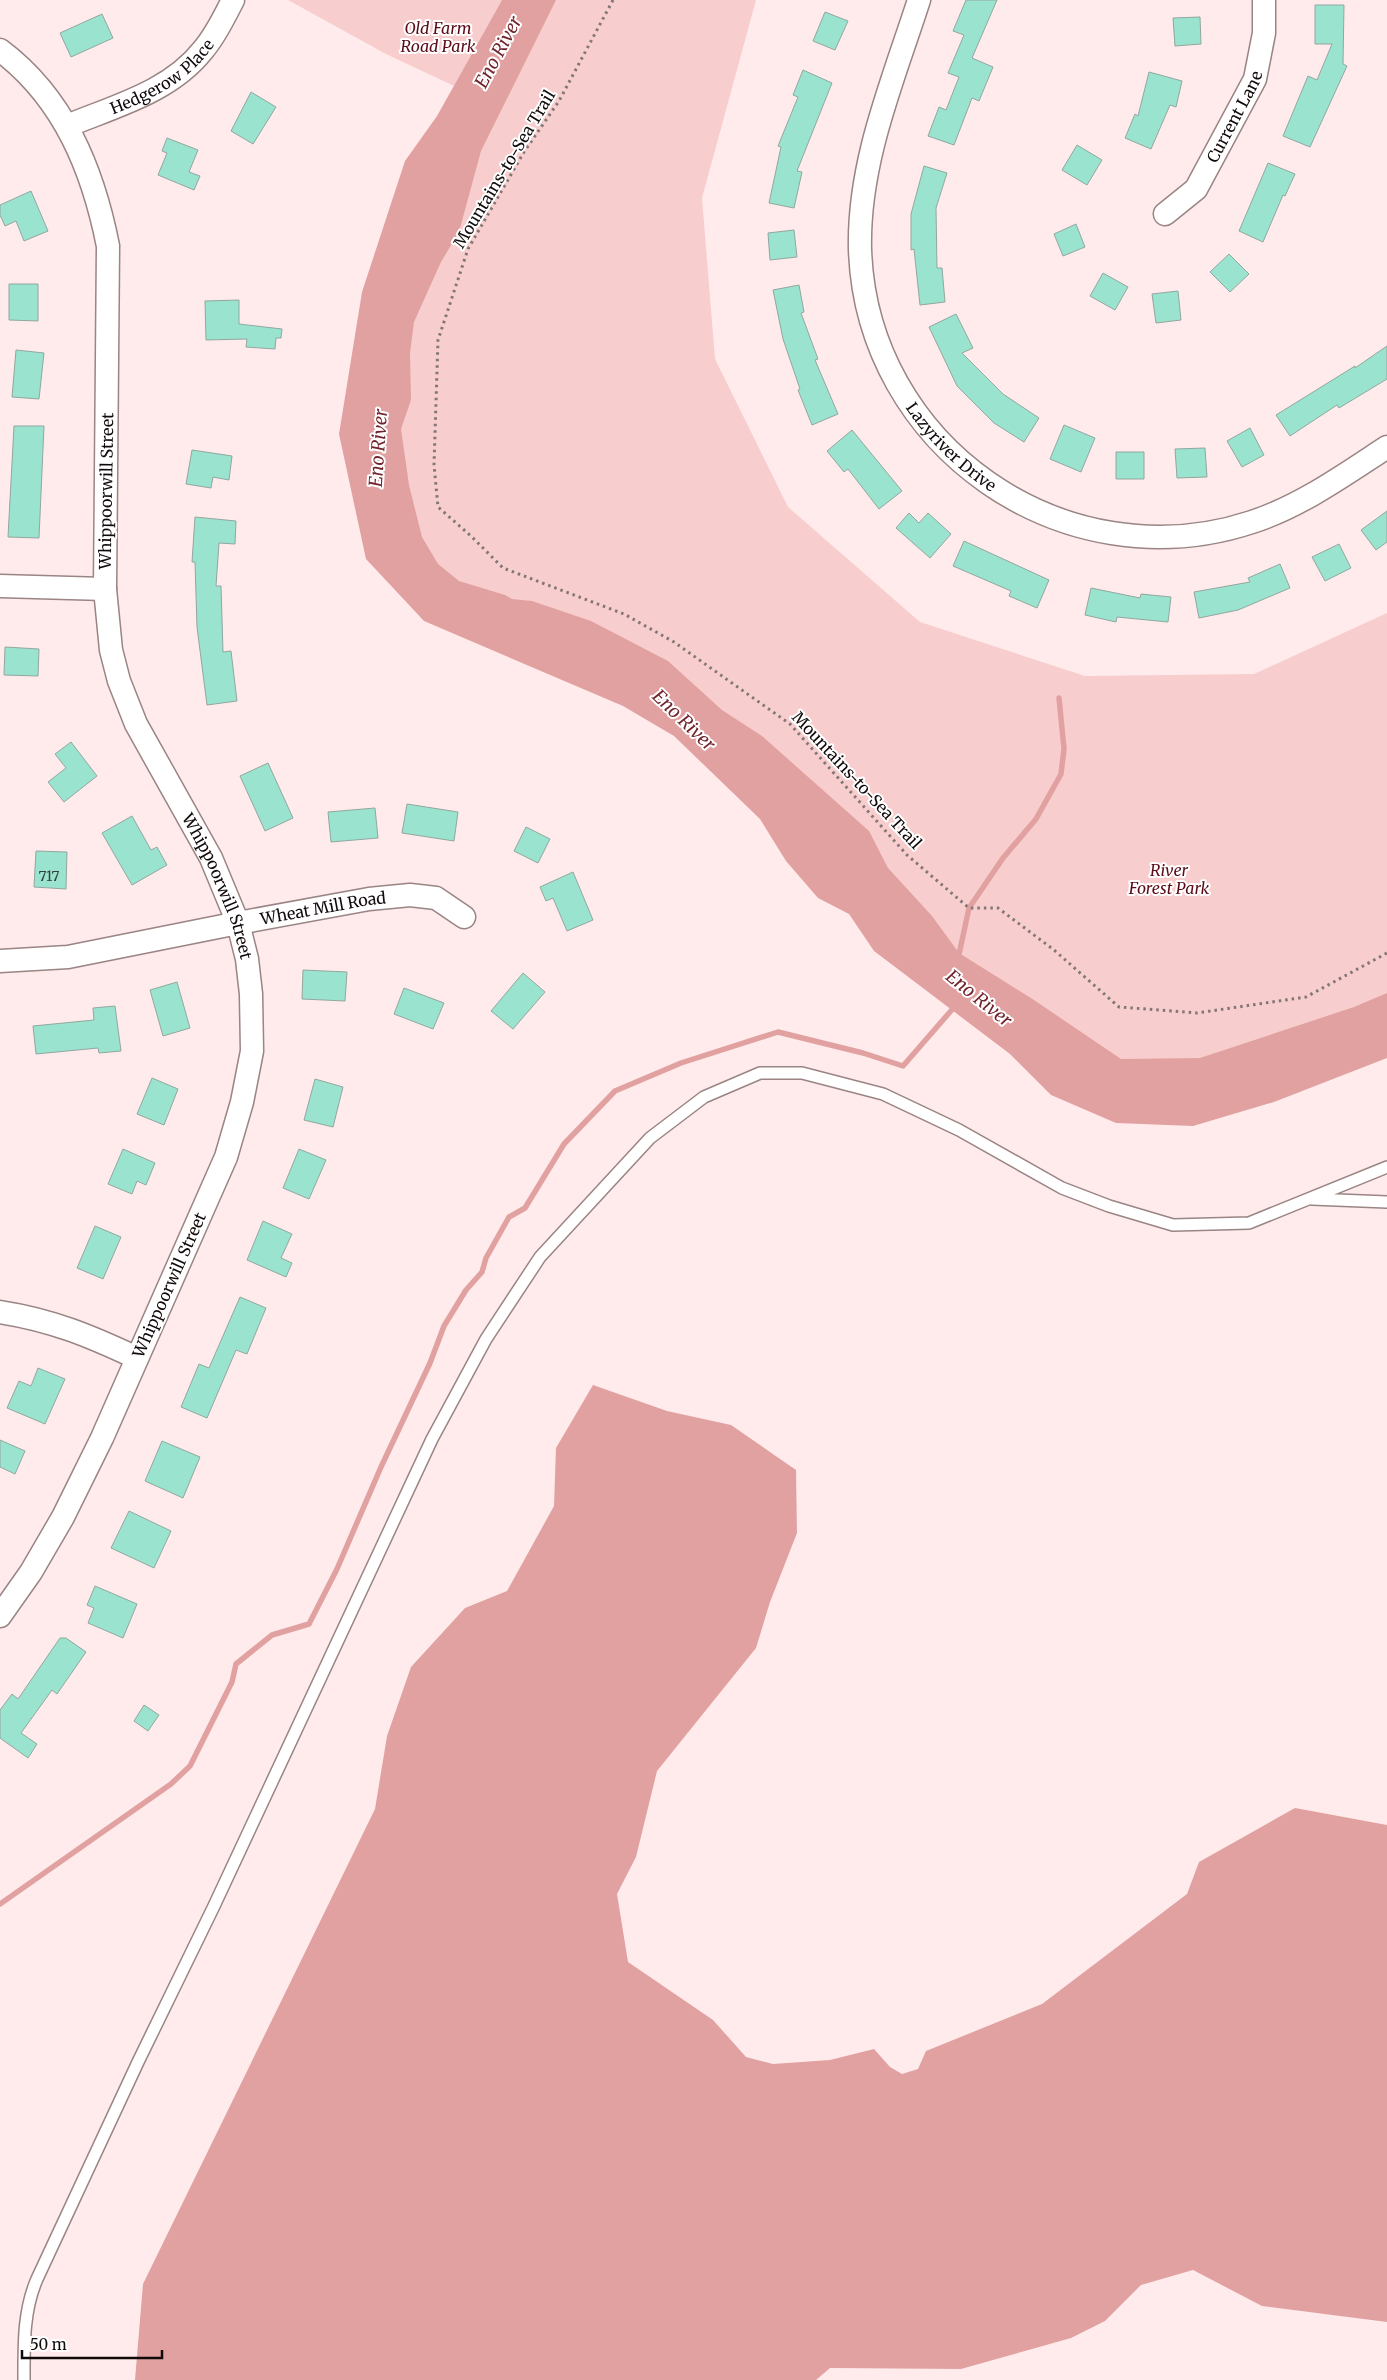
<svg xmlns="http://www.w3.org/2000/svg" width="1387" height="2380" font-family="Merriweather,serif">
<rect width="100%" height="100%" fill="#ffebeb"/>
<path fill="#f7cecd" d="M288 0H502L454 86 386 54Z
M527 0H756L702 198 715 359 788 507 920 622 1085 676 1254 674 1387 613V1023L1147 1095 1063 1057 635 647 392 562 394 262Z"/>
<path fill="#e2a1a1" d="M502 0H556L481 151 459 232 441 262 414 322 410 353 411 400 401 429 409 485 422 537 438 564 459 581 505 595 512 599 532 601 591 621 668 661 722 710 762 736 869 831 888 868 932 916 959 953 1031 998 1121 1059 1200 1058 1354 1007 1387 993V1058L1274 1102 1193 1126 1116 1123 1051 1095 1010 1054 874 951 849 914 818 898 786 861 760 819 674 736 623 706 424 621 366 559 339 434 362 292 405 161 437 116Z
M593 1385 667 1411 731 1425 796 1470 797 1533 770 1602 756 1648 657 1771 636 1857 617 1894 628 1962 713 2020 746 2057 773 2064 830 2060 874 2049 890 2067 902 2074 918 2069 926 2051 1042 2004 1187 1894 1199 1862 1295 1808 1387 1825V2322L1262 2306 1193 2270 1141 2285 1105 2321 1071 2338 961 2369 830 2368 816 2380H135L143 2284 375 1809 387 1736 411 1667 465 1608 507 1591 554 1506 556 1448Z"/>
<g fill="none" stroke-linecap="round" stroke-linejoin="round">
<path stroke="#e2a1a1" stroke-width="5.5" d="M958 959 969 908 1003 858 1036 819 1061 774 1064 749 1059 698
M0 1904 171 1784 190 1766 232 1682 236 1664 272 1635 309 1624 337 1569 381 1467 430 1363 444 1326 466 1290 482 1272 486 1258 509 1217 525 1208 564 1144 615 1091 681 1063 778 1032 863 1053 903 1066 956 1005"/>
</g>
<path fill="#9ae3ce" stroke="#91a7a0" d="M966 0H997L972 58 993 67 979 101 972 98 954 145 928 136 939 107 946 110 959 77 948 73 964 35 953 31Z
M1315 5H1344L1343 64 1347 66 1310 147 1283 136 1308 76 1317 80 1332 44H1315Z
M825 12 848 21 835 50 813 41Z
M102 14 113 38 71 57 60 33Z
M1200 17 1201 44 1175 46 1173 18Z
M803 70 832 83 797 171 802 172 794 208 769 203 781 147 778 146 798 97 793 95Z
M1149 72 1182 81 1176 107 1170 105 1151 149 1125 138 1135 114 1138 116Z
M251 92 276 107 253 144 231 131Z
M167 138 198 150 189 172 200 176 194 190 158 175 167 153 162 151Z
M1077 145 1102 160 1087 185 1062 170Z
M1268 163 1295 174 1285 196 1283 195 1263 242 1239 231Z
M924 166 947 173 936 208 937 268H942L945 302 920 305 914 249 911 250V214Z
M31 191 48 231 24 241 16 221 5 226 0 215V205Z
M1076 224 1085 247 1063 256 1054 234Z
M794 230 797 257 770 260 768 233Z
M1229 254 1249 274 1230 292 1210 272Z
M1103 273 1128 287 1115 310 1090 296Z
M9 284H38V321L9 320Z
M799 285 804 312 801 313 818 359 815 360 838 414 812 425 798 390 800 389 783 339 773 290Z
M1178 291 1181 320 1156 323 1152 294Z
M239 300V324L282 329 281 338H276L275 349 246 347 247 339 206 340 205 301Z
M956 314 973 348 962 353 1003 394 1039 418 1024 442 994 423 957 386 929 327Z
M1387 346V379L1339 408 1337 405 1290 436 1276 415 1355 366V368Z
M16 350 44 353 39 399 12 397Z
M1064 425 1095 438 1081 472 1050 459Z
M14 426H44L39 538 8 537Z
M1250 428 1264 455 1242 467 1227 441Z
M852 430 902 491 879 509 848 469 844 472 827 451Z
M1205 448 1207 477 1177 478 1175 449Z
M192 450 232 456 229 480 213 477 211 488 186 484Z
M1116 452H1144V479H1116Z
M1387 511V542L1376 550 1361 530Z
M909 513 919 523 928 513 951 534 930 558 896 528Z
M195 517 236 521 235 544 219 543 216 586H221L223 652 231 651 237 701 207 705 197 627 195 562H192Z
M964 541 1049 580 1037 608 1009 596 1011 591 953 566Z
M1339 544 1351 568 1325 581 1312 557Z
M1280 564 1290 588 1238 610 1199 618 1194 592 1250 582 1248 578Z
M1091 588 1140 598 1141 594 1171 597 1168 622 1117 617 1116 622 1085 615Z
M5 647 39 649 38 676 4 675Z
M71 742 97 776 64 802 48 782 66 768 55 754Z
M268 763 293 818 265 831 240 776Z
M407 804 458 812 454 841 402 833Z
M375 808 378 838 331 842 328 812Z
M132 816 151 850 157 847 167 865 132 885 102 833Z
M526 827 550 839 538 863 514 851Z
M36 851 67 852 66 889 34 887Z
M573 872 593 920 567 931 553 898 546 901 540 887Z
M303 970 347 972 345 1001 302 999Z
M523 973 545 992 513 1029 491 1011Z
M177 982 190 1028 163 1036 150 990Z
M404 988 444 1003 433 1029 394 1014Z
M115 1006 121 1051 99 1053 98 1048 36 1054 33 1026 94 1020 93 1008Z
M152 1078 178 1089 164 1125 137 1114Z
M315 1079 343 1087 333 1127 304 1120Z
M123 1149 155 1163 146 1185 137 1181 132 1194 108 1184Z
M299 1149 326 1160 309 1199 283 1188Z
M263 1221 292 1234 281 1258 292 1263 286 1277 247 1260Z
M95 1226 121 1237 103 1279 77 1268Z
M240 1297 266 1308 247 1354 236 1350 207 1418 181 1407 199 1364 209 1368Z
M38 1368 65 1379 45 1424 7 1408 19 1381 31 1386Z
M0 1440 25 1451 15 1474 0 1467Z
M162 1441 200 1457 183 1498 145 1481Z
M129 1511 171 1531 154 1568 111 1548Z
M95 1586 137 1604 123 1638 88 1623 94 1608 87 1605Z
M60 1638H66L86 1652 57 1694 52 1690 21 1733 37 1744 28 1758 0 1738V1710L12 1694 18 1699Z
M144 1705 159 1715 148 1731 134 1721Z"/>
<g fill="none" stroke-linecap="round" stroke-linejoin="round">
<defs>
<path id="service" d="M1312 1199 1387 1202
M24 2380C24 2346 23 2311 37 2279L138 2062 214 1906 432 1439 486 1339 540 1257 650 1138 704 1097 760 1073H802L883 1094 959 1130 1062 1188 1109 1206 1173 1225 1249 1223 1387 1167"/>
<g id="minor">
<path id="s1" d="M919 0C893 81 858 162 860 249 866 446 1064 584 1252 522 1301 506 1344 475 1387 447"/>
<path id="s2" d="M0 50C64 98 93 170 108 246L105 589 111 650 119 681 136 724 211 858 238 923 247 959 251 994 252 1051 242 1102 226 1157 102 1438 63 1517 31 1572 0 1616"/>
<path id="s3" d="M67 126C115 106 170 92 203 50 216 35 224 17 233 0"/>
<path id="s4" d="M1165 214 1196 189 1255 79 1264 33V0"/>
<path d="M0 586 105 589"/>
<path id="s5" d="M0 961 68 957 238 923 369 899 410 895 436 898 464 917"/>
<path d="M0 1312C52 1320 90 1336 137 1358"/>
</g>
</defs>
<use href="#service" stroke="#9a8484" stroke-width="14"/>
<use href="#minor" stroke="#9a8484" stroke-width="25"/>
<path stroke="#837676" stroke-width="3" stroke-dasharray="2.5 4" stroke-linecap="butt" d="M613 0 559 101 524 152 468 249 438 340 434 465 438 507 472 537 503 568 624 614 674 642 790 724 907 855 969 908H998L1054 950 1119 1007 1197 1013 1306 997 1387 953"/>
<use href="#service" stroke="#fff" stroke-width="11"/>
<use href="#minor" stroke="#fff" stroke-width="22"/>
</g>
<g text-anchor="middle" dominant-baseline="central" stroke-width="4" stroke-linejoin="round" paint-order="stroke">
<g font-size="14" fill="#33403b">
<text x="49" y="876">717</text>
</g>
<g font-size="16" font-style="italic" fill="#590c18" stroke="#fff">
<text x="438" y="28">Old Farm<tspan x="438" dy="18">Road Park</tspan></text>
<text x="1169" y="870">River<tspan x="1169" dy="18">Forest Park</tspan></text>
</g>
<g font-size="16" fill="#110a0a" stroke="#fff">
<text stroke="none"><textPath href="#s3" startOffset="108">Hedgerow Place</textPath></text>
<text stroke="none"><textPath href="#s4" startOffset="122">Current Lane</textPath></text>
<text transform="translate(504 169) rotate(-59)">Mountains-to-Sea Trail</text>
<text stroke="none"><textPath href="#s1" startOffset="482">Lazyriver Drive</textPath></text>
<text transform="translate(106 491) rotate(-89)">Whippoorwill Street</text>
<text transform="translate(857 780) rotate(47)">Mountains-to-Sea Trail</text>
<text stroke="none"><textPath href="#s2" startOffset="894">Whippoorwill Street</textPath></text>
<text stroke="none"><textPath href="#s5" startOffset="328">Wheat Mill Road</textPath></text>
<text transform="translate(169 1285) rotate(-66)">Whippoorwill Street</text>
</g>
<g font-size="18" font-style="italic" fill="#72252d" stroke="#fff">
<text transform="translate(498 52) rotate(-62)">Eno River</text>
<text transform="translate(378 448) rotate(-86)">Eno River</text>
<text transform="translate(684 720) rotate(44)">Eno River</text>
<text transform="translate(979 998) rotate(39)">Eno River</text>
</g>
</g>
<path d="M22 2350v8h140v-8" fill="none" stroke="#110a0a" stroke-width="2.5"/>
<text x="30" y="2350" font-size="15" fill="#110a0a" stroke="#ffffff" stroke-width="4" paint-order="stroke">50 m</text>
</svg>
